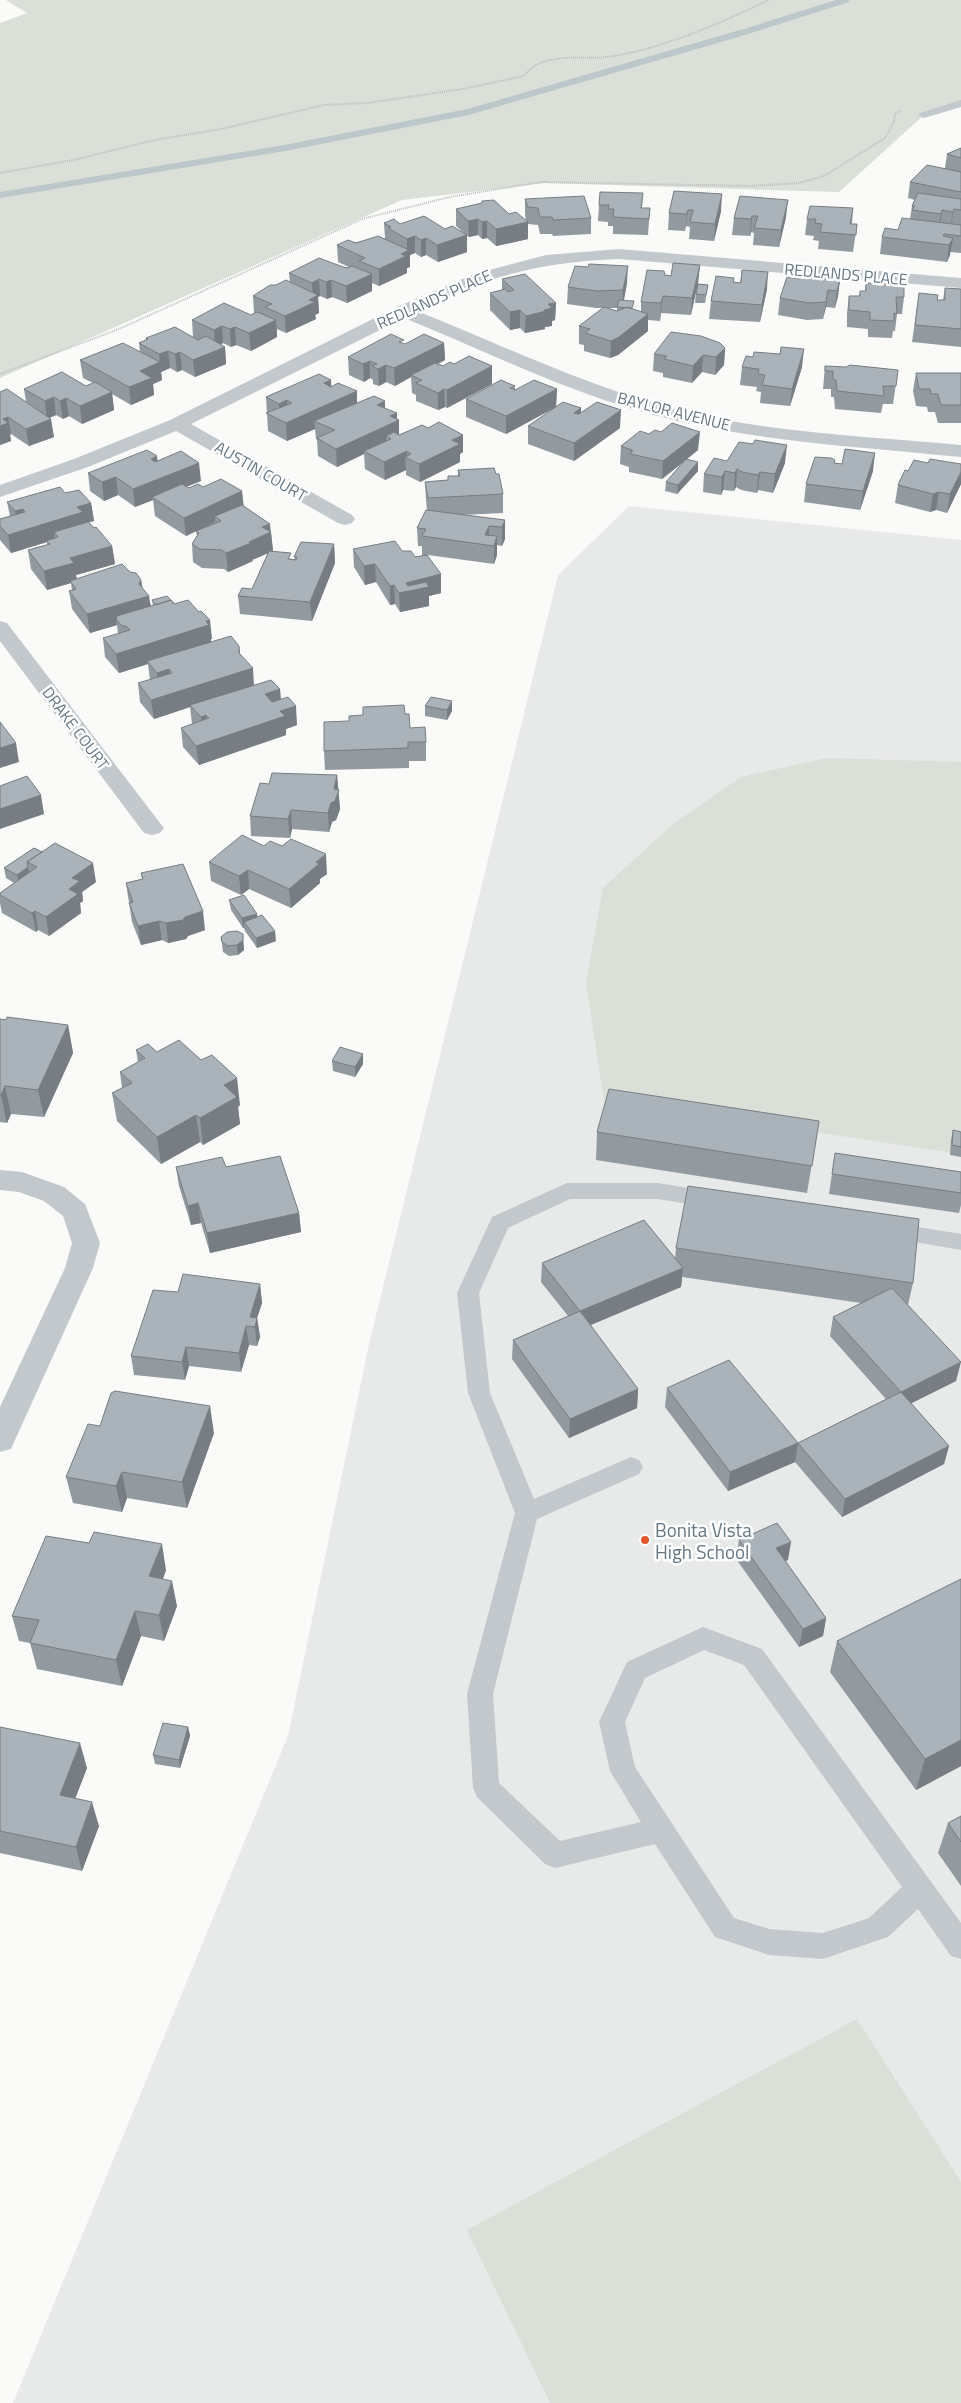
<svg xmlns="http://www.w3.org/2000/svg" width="961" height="2403" font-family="'Titillium Web',sans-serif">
<rect width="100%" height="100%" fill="#fafaf8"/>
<path fill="#e8e9e9" d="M629 506 961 540V2403H13L288 1736 369 1344 558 575Z"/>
<path fill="#dadfd7" d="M6 0H961V103L924 115 839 192 545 183 402 200 0 378V23L27 13Z
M827 758 961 762V1154L604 1100 586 983 603 888 672 825 741 777Z
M857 2019 961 2182V2403H550L467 2230Z"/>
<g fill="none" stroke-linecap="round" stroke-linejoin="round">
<path stroke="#bbc7cb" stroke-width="6" d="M0 195 285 148 468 112 741 33 846 0"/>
<path stroke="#bbbfc2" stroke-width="2" stroke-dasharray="1 1" stroke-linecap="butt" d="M0 173 73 160 155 140 221 129 324 105 367 103 463 89 524 76C542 51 580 60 607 57 664 49 717 24 769 0
M0 374 119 329 362 219 450 197 541 182 748 186 799 183 824 176 885 138 894 122 895 114 900 111"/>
<path fill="#c3c8cc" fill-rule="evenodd" d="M961 100V107L924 118 918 115 920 113Z
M567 1183H658L713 1192 721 1195 724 1200 721 1205 713 1208 658 1199H570L508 1228 479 1293 490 1393 534 1499 631 1457 639 1460 643 1467 639 1474 537 1519 493 1694 499 1783 560 1841 641 1822 610 1771 599 1722 627 1662 703 1627 762 1649 961 1923V1959L951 1956 918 1909 888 1937 823 1959 769 1955 715 1937 655 1844 555 1868 545 1864 477 1797 473 1788 467 1694 515 1513 468 1393 457 1293 492 1217ZM704 1650 744 1665 902 1887 869 1918 823 1933 769 1929 734 1918 635 1767 625 1722 645 1678Z
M888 1222 961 1234V1250L880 1236 877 1230 880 1224Z"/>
<path fill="#c3c8cc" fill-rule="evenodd" d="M619 249 961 278V288L619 259C541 262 487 276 417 311 504 346 588 387 679 410 771 433 867 436 961 445V457C852 446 741 441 636 410 556 387 481 349 404 318L191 424 352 515 355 519 352 523 345 525 338 523 176 431 88 467 0 497V485L74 459 170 420 397 307 474 274 546 255Z
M0 621 7 623 160 823 164 828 160 833 152 835 144 833 0 641Z
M0 1170 22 1172 64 1187 85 1204 100 1243 93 1268 15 1440 11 1449 0 1452V1407L65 1268 72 1243 63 1216 44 1201 19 1192 0 1190Z"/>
</g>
<path fill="#929a9f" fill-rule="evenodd" d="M961 148V253L950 252V255L947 262 880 254 882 237 898 230 910 219 912 206 915 200 908 198 910 182 945 168 947 154Z
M674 191 721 211 714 241 689 239 690 227 686 226 685 231 668 230 669 213Z
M643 193 642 208H650L648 235 613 234V226H608V222L598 221 599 205Z
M740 196 786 217 779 247 753 245 754 233 751 232 750 236 732 235 734 218Z
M525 199 591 218V234L553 236 552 234H540L538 225 528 224V239L496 246 487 238 482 239 478 235 469 237 467 236V252L438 262 426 255 421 257 415 253 410 255V267L407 268V273L379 286 372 283V291L347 303 332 297 327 299 320 296 318 297 319 313 315 315 316 319 286 333 277 329V337L251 351 236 345 231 347 223 343 221 345 225 347 226 364 195 377 182 370 177 372 170 368 161 372 162 380 153 384 154 395 131 405 112 394 114 410 82 424 69 416 63 419 56 415 49 418 54 437 29 446 11 434 10 435 11 441 0 445V392L26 402 24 389 86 386 93 383 83 378 80 360 140 352 139 343 146 340V338L193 337 192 320 251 315 254 313 253 296 276 285 290 282 289 273 346 268 349 267 338 262 337 245 385 238 384 223 445 229 465 234 456 226V209L509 214 526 221 525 215Z
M853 208 852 224H857L853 252 818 249 819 241 813 240 814 236 805 235 807 219Z
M700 265 698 284 708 285 705 303H695L696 291 691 315 661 313 660 321 648 320V331L618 355 610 358 584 351V345L579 344V326L603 308H596L567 304 568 287 627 283 624 301 634 310 641 312V302L665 275 671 276ZM607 308H617V311Z
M742 270 767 289 760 322 709 319 711 301 734 278V282L740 283Z
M502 279 556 303 555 320 552 321V326L545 327V329L525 333 520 328 510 330 490 310V293L502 290Z
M800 279H840L838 296 835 308 826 307 823 319 807 320 778 315 780 298Z
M866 283 904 297 902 314H897L895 331H893L892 338 868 337V329L847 327V313L849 296H859L860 291H865Z
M945 288 961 289V347L912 342 919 293 937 300H943Z
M444 343 445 360 438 364 443 366 454 364 492 366V384L447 408 445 407 438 410 416 401V395L412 393 411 377 395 386 386 382 379 386 373 384V380L370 378 364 382 349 375 348 357 404 344Z
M725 348 724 365 715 375 702 372 692 383 663 377V373L653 371 654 354Z
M825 366 898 370 893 404H883L881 413 835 409 834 397H831V389H823Z
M742 367H802L790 406 760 403 761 392 756 391 757 387 740 385Z
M916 373H961V423H938L935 412H928L927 407 916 406 913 391Z
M331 380V386L357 403 385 408 399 420V435L428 428 463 435V452L460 454V462L420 482 406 475V470L385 480 365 469 364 454 337 467 318 456 317 440 316 439 315 429 287 441 268 431 266 397Z
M515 386V390L557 389 556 407 506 434 466 417V399Z
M581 408V413L620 428 574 461 528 444V426Z
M621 446 698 450 687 459 698 471 677 494 665 491 666 482 685 461 662 479 629 472V467L620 464Z
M835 460 834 463 873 471 860 510 804 502 806 484Z
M157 461 201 481 186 487 189 488 203 487 242 491 243 506 270 524 273 551 291 559H295L294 557 334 544 335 563 312 621 240 614 238 596 252 589 268 553 252 560 253 561 228 572 224 569 202 568 193 562 192 544 197 536 196 531 186 536 155 516 153 500 135 507 118 495 104 501 90 491 88 473Z
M727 461 785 463 773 493 758 490 757 493 741 490 736 487 734 491 723 490 721 495 703 492 704 474Z
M928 463 961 464V484L947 513 936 510 930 512 895 503 898 485Z
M458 470 496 474 503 494V513L463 515 505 520V539L502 546 497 545V555L494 564 428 555 441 593 429 596V606L400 612 395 604 390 605 376 582 365 585 354 567 353 549 402 551 415 557 426 555H422V546H418L417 528 427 510 426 500 425 482 448 480V476H458Z
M65 493 91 503 94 521 89 522 112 546 115 564 76 575 77 579 130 572 141 580 142 587 151 606H153L152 600 174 604 212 639H211V642L239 646 240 654 254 685 280 689 281 700 297 725 286 729V735L199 765 183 747 181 728 192 724 190 707 154 719 140 702 138 683 150 680 148 664 119 673 105 657 103 638 118 634 117 625 90 633 72 609 69 591 72 590 71 583 47 590 31 569 28 550 47 545V542L11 553 0 540V519L10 516 7 502Z
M452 701V711L447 720 425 716V706Z
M405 714 410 728 426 742V761H409V768L325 770 324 751 349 721Z
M337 775 340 809 336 820 332 822 329 832 292 829 290 838 251 836 250 816 269 784Z
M34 848 96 882 82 892 83 901 80 903 81 913 49 936 38 930 36 932 2 913 0 903V893L14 883 6 878 4 868Z
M209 862 327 874 320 879V883L291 908 249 889 241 895 211 881Z
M141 873 205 930 188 936 186 939 168 943 162 940 141 945 132 922 126 883 142 879Z
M229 900 257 917 276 941 257 948 245 931 244 928H243L231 910Z
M243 934 244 950 238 955 229 956 223 952 221 937Z
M0 1019 68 1025 73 1053 44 1117 11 1114 7 1123 0 1122Z
M136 1050 157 1052 240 1105 238 1107 240 1124 203 1145 200 1142 161 1164 117 1121 112 1093 122 1088 120 1072 138 1062Z
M363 1054V1064L355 1077 333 1071 332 1061Z
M819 1121 807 1193 596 1160 597 1132Z
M953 1130 961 1132V1157L950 1155 951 1140Z
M835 1153 961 1172V1205L959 1213 829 1194Z
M176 1167H226L299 1213 301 1232 210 1253 201 1223 191 1225 179 1186Z
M676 1248 913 1283 908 1305 956 1381 911 1403 949 1446 944 1464 842 1517 795 1462 728 1491 665 1407 667 1388 798 1443 886 1399 830 1336 833 1317 861 1303 682 1277 681 1287 590 1325 638 1389 637 1408 569 1438 512 1359 513 1340 568 1316 541 1282 542 1263 675 1259Z
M260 1284 262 1303 257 1318 260 1337 257 1346 249 1345 241 1372 189 1366 185 1380 134 1375 131 1356 178 1292Z
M100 1426 214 1433 187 1508 127 1498 122 1512 73 1503 66 1477Z
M739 1540 788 1560 785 1561 826 1618 823 1636 799 1647 736 1559Z
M166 1570 163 1579 177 1606 164 1641 141 1636 122 1686 37 1669 30 1643 19 1641 12 1616Z
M961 1579V1766L916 1790 830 1672 837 1641Z
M0 1727 87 1768 75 1798 99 1826 82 1871 0 1853Z
M188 1727 190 1736 180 1768 155 1764 153 1755Z
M961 1816V1886L938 1853 948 1823Z"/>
<path fill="#777d82" d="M722 194 721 211 714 241 715 224Z
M788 200 786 217 779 247 781 230Z
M954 209 951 226 950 228 953 212Z
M688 210 686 226 685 231 687 214Z
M942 210 940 227 938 231 941 214Z
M752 216 751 232 750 236 751 219Z
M478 219V235L469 237 468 221Z
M487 221V238L482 239V222Z
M528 222V239L496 246V229Z
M467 235V252L438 262 437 245Z
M415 236V253L410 255V267L407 268V273L379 286V269L401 254 407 251V239Z
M426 238V255L421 257V240Z
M953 238 950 255 947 262 949 245Z
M700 265 698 282 691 315 692 298Z
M628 266 627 283 622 308 623 290Z
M768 272 767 289 760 322 762 305Z
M372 274V291L347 303 346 286Z
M319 279 320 296 318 297 319 313 315 315 316 319 286 333 285 316 313 298 312 283Z
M840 279 838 296 835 308 837 291Z
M331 280 332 297 327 299 326 282Z
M828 290 826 307 823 319 826 302Z
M663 296 661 313 660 321 661 303Z
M556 303 555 320 552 321V326L545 327V329L525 333 526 316 548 304Z
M520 310V328L510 330V312Z
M648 314V331L618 355 610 358 611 341Z
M276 320 277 337 251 351 249 333Z
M222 326 223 343 215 347 214 330Z
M235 327 236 345 231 347 230 329Z
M444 343 445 360 414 376 411 375V377L395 386 394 368Z
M225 347 226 364 195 377 193 360Z
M725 348 724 365 715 375 716 357Z
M804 349 802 367 790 406 792 389Z
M168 351 170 368 161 372 162 380 153 384 154 395 131 405 129 387 140 371 160 362 159 354Z
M180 352 182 370 177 372 175 354Z
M703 355 702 372 692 383 693 366Z
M370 361V378L364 382 363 364Z
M386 365V382L379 386 378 369Z
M492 366V384L447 408V390Z
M331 380 332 397 324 383Z
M444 389 445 407 438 410V393Z
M557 389 556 407 506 434V416Z
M357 391V409L314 421 315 429 287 441 286 423Z
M112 392 114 410 82 424 80 406Z
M54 397 56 415 47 419 45 401Z
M66 398 69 416 63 419 60 401Z
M287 400 288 418 280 420 279 404Z
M385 401V419L377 405Z
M581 408 580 426 574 413Z
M621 410 620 428 574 461V443Z
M397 413V421L399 420V438L391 439 386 436V444L364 451V454L337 467 336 449 390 416Z
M8 417 11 434 10 435 11 441 0 445V426L3 419Z
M51 419 54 437 29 446 26 429Z
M700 432 698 450 662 479 663 461Z
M463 435V452L460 454V462L420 482 419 464 452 440Z
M787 445 785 463 773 493 775 474Z
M407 451V457H405L406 470 385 480 384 462Z
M875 453 873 471 860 510 863 491Z
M157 456 159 474 151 459Z
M698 462V471L677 494 678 485Z
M199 463 201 481 155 499 152 497 153 500 135 507 133 489Z
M737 469 736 487 734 491 735 473Z
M725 471 723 490 721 495 722 477Z
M760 472 758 490 757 493 758 475Z
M961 472V484L947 513 950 494Z
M116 477 118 495 104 501 102 482Z
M242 491 244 509 215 516V522L186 536 184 518Z
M939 492 936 510 930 512 933 494Z
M91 503 94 521 54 532 55 540 46 541 47 542 11 553 8 535 77 507Z
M23 509 26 527 18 529 15 511Z
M505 520V539L502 546V527Z
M270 524V533L271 532 273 551 252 560 253 561 228 572 226 553 249 542 262 527Z
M489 526V544L485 535Z
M497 536V555L494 564V546Z
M334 544 335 563 312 621 310 602Z
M112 546 115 564 76 575 77 581H70L71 583 47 590 44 571 70 558Z
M375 564 376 582 365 585 364 566Z
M441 574V593L429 596V606L400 612 399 593 406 583Z
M141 580 144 597 149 596 152 614 116 619 117 625 90 633 87 614 139 584Z
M394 585 395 604 390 605V586Z
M210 620 212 639H211V644L147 661 148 664 119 673 116 654Z
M239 646 241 665 253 668 254 687 190 705V707L154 719 151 700 239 653Z
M169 669 171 688 159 692 157 673Z
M280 689 281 708 266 713 265 694Z
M452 701V711L447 720V710Z
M296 706 297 725 286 729V735L199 765 196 746 280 711Z
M206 715 208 734 203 736 201 717Z
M16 743 19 762 0 768V748Z
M337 775 340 809 336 820 332 822 329 832 328 813Z
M41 795 44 814 0 829V809Z
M291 810 292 829 290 838 288 819Z
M326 854 327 874 320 879V883L291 908 289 889 316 862Z
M93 863 96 882 82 892 83 901 80 903 81 913 49 936 46 917 69 889 72 878Z
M28 867 30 877 19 885 17 875Z
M248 870 249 889 241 895 239 876Z
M35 911 38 930 36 932 32 913Z
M203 911 205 930 188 936 186 939 168 943 166 923Z
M257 914 258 924 244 922V928H243L242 918Z
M159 921 162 940 141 945 138 926Z
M275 931 276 941 257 948 256 938Z
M243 940 244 950 238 955 237 945Z
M68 1025 73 1053 44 1117 38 1090Z
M363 1054V1064L355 1077V1067Z
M237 1078 240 1105 238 1107 240 1124 203 1145 200 1118 224 1085Z
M5 1086 11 1114 7 1123 1 1095Z
M196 1115 200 1142 161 1164 157 1137Z
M198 1203 201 1223 191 1225 188 1206Z
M299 1213 301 1232 210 1253 207 1233Z
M683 1268 681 1287 579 1330 580 1311Z
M260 1284 262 1303 257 1318 260 1337 257 1346 255 1327 250 1317Z
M246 1326 249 1345 241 1372 239 1353Z
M186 1347 189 1366 185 1380 182 1362Z
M961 1362 956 1381 896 1411 901 1392Z
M638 1389 637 1408 569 1438 570 1419Z
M210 1406 214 1433 187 1508 182 1482Z
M798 1443 795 1462 728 1491 730 1472Z
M949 1446 944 1464 842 1517 845 1499Z
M122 1472 127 1498 122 1512 116 1486Z
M791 1542 788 1560 773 1566 776 1548Z
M162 1544 166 1570 154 1602 149 1576Z
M172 1581 177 1606 164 1641 159 1615Z
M135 1611 141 1636 122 1686 116 1660Z
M826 1618 823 1636 799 1647 803 1629Z
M188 1727 190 1736 180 1768 179 1760Z
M961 1740V1766L916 1790 925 1759Z
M80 1743 87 1768 67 1820 60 1795Z
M92 1802 99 1826 82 1871 76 1847Z"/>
<path fill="#aab3b9" stroke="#777d82" d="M961 148V158L947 154Z
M927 165 961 172V192L910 182Z
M674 191 722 194 715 224 690 222 693 210H688L687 214 669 213Z
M600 192 643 193 641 208H650L649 219 613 217 614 209H608L609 205H599Z
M918 193 961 199V210L954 209 953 212 942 210 941 214 912 210 915 206H912Z
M584 196 591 218 553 220 552 217H540L538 208 528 207 525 199Z
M740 196 788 200 781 230 754 228 758 216H752L751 219 734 218Z
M494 200 509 214 516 212 528 222 496 229 487 221 482 222 478 219 468 221 456 209 482 203V201Z
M810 206 853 208 850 224H857L856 235 820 232 822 224 815 223 816 219H807Z
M424 216 445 229 452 226 467 235 437 245 426 238 421 240 415 236 407 239 388 228 391 227 384 223 394 219 400 224Z
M902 218 961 225V236L944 234 943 236 953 238 949 245 882 237 885 228 898 230Z
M378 236 409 250 401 254 406 256 379 269 359 261 365 258 337 245 348 240 356 243Z
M319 258 346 268 352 266 372 274 346 286 331 280 326 282 319 279 312 283 289 273Z
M673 263 700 265 692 298 663 296 661 303 641 302 647 270 664 271 665 275 671 276Z
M589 264 628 266 623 290 597 291 568 287 575 266 588 267Z
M742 270 768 272 762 305 711 301 716 276 734 278 733 282 741 283Z
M525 274 556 303 548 304 552 308 544 310 546 311 526 316 520 310 510 312 490 293 505 289 508 292 514 290 502 279Z
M801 275 840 279 837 291 828 290 826 302 809 303 780 298 787 277 800 279Z
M286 280 318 295 309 300 315 302 285 316 265 307 272 304 253 296 270 285H276Z
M866 283 904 285V297H896L897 314 894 313V321L870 320V312L849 310V296H860V291H866Z
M698 284 708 285 706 295 696 294Z
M945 288 961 289V329L915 325 919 293 938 295 937 300H945Z
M619 300 634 301 632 308 617 307Z
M224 303 251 315 257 312 276 320 249 333 235 327 230 329 222 326 214 330 192 320Z
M604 307 617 311 627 307 648 314 619 337 611 341 585 333 590 329 579 326Z
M175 327 198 340 206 336 225 347 193 360 180 352 175 354 168 351 159 354 139 343 148 339 146 338Z
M671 332 701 336 720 343 725 348 716 357 703 355 693 366 664 359 667 356 654 354Z
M391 334 404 340 399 342 405 344 424 334 444 343 394 368 386 365 378 369 372 366 377 364 370 361 363 364 348 357Z
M123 343 160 362 140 371 152 378 129 387 80 360Z
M781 347 804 349 792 389 762 385 765 375 758 374 759 369 742 367 746 356 753 357 754 352 780 354Z
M469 356 492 366 447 390 444 389 438 393 416 383 422 380 411 375 435 363 443 366 450 362 454 364Z
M850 365 898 370 896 386H883L884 396 837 391 836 380 833 379V371H825V366L846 367Z
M62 372 86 386 95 382 112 392 80 406 66 398 60 401 54 397 45 401 24 389Z
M916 373H961V405H941L938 394H931L930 389H919Z
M319 374 331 380 324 383 331 387 338 383 357 391 286 423 266 413 292 403 287 400 279 404 266 397Z
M501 380 515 386 510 388 515 390 534 380 557 389 506 416 466 399Z
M7 389 51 419 26 429 8 417 3 419 8 423 0 426V392Z
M374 396 385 401 377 405 397 413 390 416 399 420 336 449 317 438 335 430 314 421Z
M563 402 581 408 574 413 579 414 597 402 621 410 574 443 528 426Z
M439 422 463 435 452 440 460 444 419 464 405 457 411 454 407 451 384 462 364 451 391 439 386 436 394 432 399 435 422 425 428 428Z
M672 423 700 432 663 461 630 454 633 451H631L632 450 621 446 640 431 649 434 655 430 661 432Z
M755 440 787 445 775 474 760 472 758 475 742 472 737 469 735 473 725 471 722 477 704 474 714 458 727 461 739 442 753 444Z
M845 449 875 453 863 491 806 484 815 457 831 458 835 460 834 463 842 464Z
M147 450 157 456 151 459 155 462 181 451 199 463 133 489 116 477 102 482 88 473Z
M686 459 698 462 678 485 666 482Z
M930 459 961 464V472L950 494 939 492 933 494 898 485 905 470 908 471 914 460 928 463Z
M494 468 496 474H499L503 494 428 498 425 482 448 480V476H460L458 470Z
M221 479 242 491 184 518 152 497 182 484 189 488 198 484 203 487Z
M60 487 65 493 79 490 91 503 77 507 83 512 8 535 0 526V519L25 512 23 509 15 511 7 502Z
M242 505 270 524 262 527 271 532 249 542 251 543 226 553 222 550 200 549 192 544 199 533 196 531 221 521 215 516Z
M426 510 505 520 502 527 489 526 485 535 497 536 494 546 422 536 426 529 417 528Z
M88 522 94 528 96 527 112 546 70 558 74 563 44 571 28 550 50 544 46 541 58 537 54 532Z
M395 541 402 551H411L415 557 427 555 441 574 406 583 408 586 426 582 429 587 399 593 394 585 390 586 375 564 364 566 353 549Z
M301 542 334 544 310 602 238 596 242 588 252 589 269 551 291 553 288 559 296 560 297 557H294Z
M122 564 130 572 136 573 141 580 139 584 149 596 87 614 69 591 76 589 70 581Z
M167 596 174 603 171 600 156 605 152 600Z
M171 600 174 604 188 600 199 612 201 611 210 620 206 621 209 625 116 654 103 638 130 630 126 626H122L116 619 117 616Z
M231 636 239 646V653L253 668 151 700 138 683 172 673 169 669 157 673 147 661Z
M271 680 280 689 265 694 272 702 288 697 296 706 280 711 285 716 196 746 181 728 209 718 206 715 201 717 190 705Z
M431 697 452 701 447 710 425 706Z
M404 705 405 714H409L410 728 425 727 426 742H408V748L324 751V722L349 721V716L363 715V707Z
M0 722 16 743 0 748Z
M272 773 337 775 334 789 339 790 335 801 331 803 328 813 291 810 288 819 250 816 260 783 269 784Z
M27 776 41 795 0 809V786Z
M242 835 264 846 270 841 282 846 291 839 326 854 316 862 319 864 289 889 248 870 239 876 209 862Z
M55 843 93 863 72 878 80 881 69 889 78 894 46 917 35 911 32 913 0 895V893L37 867 27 862Z
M34 848 42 852 27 862 28 867 17 875 4 868Z
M183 864 203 911 185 917 183 920 166 923 159 921 138 926 129 903 133 902 126 883 143 879 141 873Z
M244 895 257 914 242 918 229 900Z
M262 915 275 931 256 938 244 922Z
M237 931 243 934V940L237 945 228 946 222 942 221 937 227 932Z
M7 1017 68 1025 38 1090 5 1086 1 1095H0V1019L6 1020Z
M179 1040 201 1060 212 1055 237 1078 224 1085 237 1097 200 1118 196 1115 157 1137 112 1093 132 1083 120 1072 145 1058 136 1050 148 1044 157 1052Z
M340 1047 363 1054 355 1067 332 1061Z
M609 1089 819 1121 812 1166 597 1132Z
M953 1130 961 1132V1147L952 1145Z
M835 1153 961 1172V1193L832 1174Z
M280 1156 299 1213 207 1233 198 1203 188 1206 176 1167 222 1157 226 1167Z
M688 1186 919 1219 913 1283 676 1248Z
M644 1220 683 1268 580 1311 542 1263Z
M183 1274 260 1284 250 1317 257 1318 255 1327 246 1326 239 1353 186 1347 182 1362 131 1356 153 1290 178 1292Z
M892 1288 961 1362 901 1392 833 1317Z
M580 1311 638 1389 570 1419 513 1340Z
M729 1360 798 1443 901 1392 949 1446 845 1499 798 1443 730 1472 667 1388Z
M115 1391 210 1406 182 1482 122 1472 116 1486 66 1477 88 1424 100 1426 111 1393Z
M777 1523 791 1542 776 1548 826 1618 803 1629 739 1540Z
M94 1532 162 1544 149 1576 172 1581 159 1615 135 1611 116 1660 30 1643 39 1620 12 1616 46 1536 89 1543Z
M961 1579V1740L925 1759 837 1641Z
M163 1723 188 1727 179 1760 153 1755Z
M0 1727 80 1743 60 1795 92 1802 76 1847 0 1831Z
M961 1816V1842L948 1823Z"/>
<circle fill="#e4572e" stroke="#fff" stroke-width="2" cx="645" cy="1540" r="5"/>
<g text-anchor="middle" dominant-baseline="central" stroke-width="5" stroke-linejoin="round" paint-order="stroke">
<g font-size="16" fill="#657683" stroke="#fff">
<text transform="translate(846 274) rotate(5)">REDLANDS PLACE</text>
<text transform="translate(434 299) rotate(-24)">REDLANDS PLACE</text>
<text transform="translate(674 411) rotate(14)">BAYLOR AVENUE</text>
<text transform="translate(261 471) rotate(30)">AUSTIN COURT</text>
<text transform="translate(76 728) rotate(53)">DRAKE COURT</text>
</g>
<g font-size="19" fill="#657683" stroke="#fff" text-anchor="start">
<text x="655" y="1529">Bonita Vista<tspan x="655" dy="22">High School</tspan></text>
</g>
</g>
</svg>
